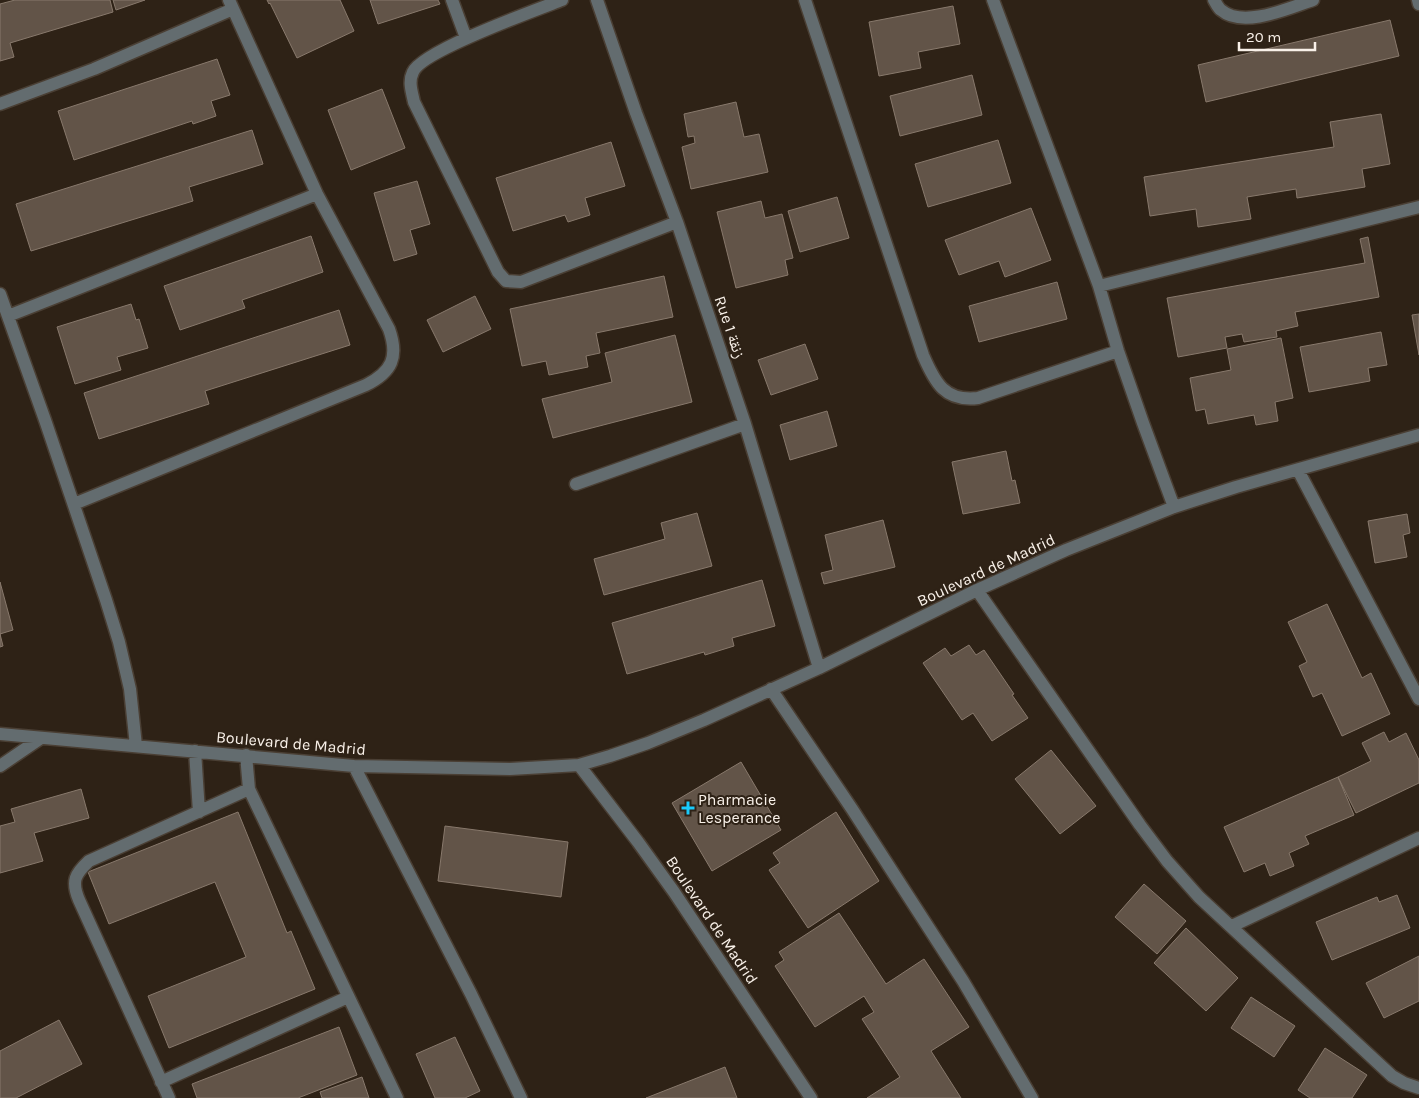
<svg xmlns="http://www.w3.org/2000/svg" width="1419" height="1098" font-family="Karla,'Noto Naskh Arabic',sans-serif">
<rect width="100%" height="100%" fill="#2e2216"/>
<path fill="#625448" stroke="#88796c" d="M15 0H110L113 12 10 43 14 57 0 61V4Z
M113 0H145L116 10Z
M267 0H340L354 31 297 58 270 3 269 4Z
M370 0H438L440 4 378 24Z
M953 6 960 44 918 52 921 68 879 76 869 22Z
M1390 20 1399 56 1206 102 1198 65Z
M217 59 230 95 211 101 216 116 193 124 192 121 74 160 58 111Z
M972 75 982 115 900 136 890 96Z
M382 89 405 148 351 170 328 110Z
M736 102 744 137 759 134 768 172 691 189 682 147 695 143 694 136 688 137 684 114Z
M1381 114 1390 164 1362 169 1365 187 1297 198 1296 189 1247 197 1251 219 1198 227 1196 209 1150 216 1144 177 1334 147 1330 122Z
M252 130 263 164 189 187 193 201 31 251 16 204Z
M998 140 1011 183 928 207 915 164Z
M611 142 625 186 585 198 590 215 568 222 565 215 513 231 496 178Z
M417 181 430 224 410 230 417 254 394 261 374 193Z
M837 197 849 238 800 252 788 211Z
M761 201 765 218 782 214 793 258 785 260 788 275 736 288 717 212Z
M1031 208 1051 260 1005 277 999 261 959 275 945 240Z
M311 236 323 272 242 300 245 308 180 330 164 286Z
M1368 237 1379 297 1295 312 1298 326 1276 331 1277 337 1244 342 1242 334 1225 337 1227 348 1178 357 1167 298 1365 263 1360 239Z
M664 276 673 317 596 333 600 353 586 356 588 367 549 375 546 361 522 366 510 309Z
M1057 282 1067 319 979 342 969 306Z
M475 296 491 329 443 352 427 320Z
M131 304 136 320 139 319 148 348 117 357 121 370 75 384 57 327Z
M339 310 350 345 205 391 209 404 99 439 84 393Z
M1419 314V355L1412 315Z
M1381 332 1387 365 1368 368 1370 381 1309 392 1300 347Z
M675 335 692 402 553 438 542 399 612 382 605 353Z
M1281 338 1293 398 1275 402 1278 421 1256 425 1254 415 1208 424 1205 409 1196 411 1190 378 1231 370 1227 349Z
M805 344 818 379 771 395 758 360Z
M827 411 837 446 790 460 780 425Z
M1006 451 1012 481 1015 480 1020 503 963 514 952 462Z
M697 513 712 566 604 595 594 559 665 539 661 523Z
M1407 514 1410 533 1403 535 1407 557 1375 563 1368 521Z
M883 520 895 567 824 584 821 573 833 570 825 535Z
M762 580 775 626 732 638 734 646 705 655 704 652 627 674 612 623Z
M0 582 13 630 0 634 3 646 0 647Z
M1327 604 1362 678 1371 673 1390 714 1342 736 1322 693 1313 697 1299 666 1307 662 1288 622Z
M969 645 976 655 984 650 1014 694 1012 695 1028 718 992 741 973 713 962 720 923 663 945 648 951 656Z
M1384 732 1389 742 1406 733 1419 760V783L1356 813 1338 777 1371 761 1362 743Z
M1051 750 1096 806 1060 834 1015 779Z
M741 762 781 830 712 871 672 803Z
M1338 777 1354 815 1305 836 1309 844 1289 853 1294 866 1270 876 1265 863 1244 872 1224 827Z
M81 789 89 818 34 833 43 861 0 873V826L15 822 11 809Z
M238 812 287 933 291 931 315 989 169 1048 148 996 246 957 215 882 109 924 88 872Z
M836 812 879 881 808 928 769 870 780 863 773 853Z
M445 826 568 842 561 897 438 881Z
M1144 884 1186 921 1157 954 1115 917Z
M1397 895 1410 928 1332 960 1316 922 1377 897 1379 902Z
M839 913 886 984 924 959 969 1027 931 1051 961 1098H867L900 1077 862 1019 874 1012 864 996 815 1027 775 966 784 960 779 952Z
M1186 928 1238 978 1206 1011 1154 963Z
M1419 956V1001L1384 1018 1366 983Z
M1251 997 1295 1026 1274 1057 1231 1028Z
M59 1020 82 1064 16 1098H0V1051Z
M339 1027 357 1075 298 1098H197L192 1084Z
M455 1037 480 1091 465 1098H435L416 1054Z
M1325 1048 1367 1075 1352 1098H1310L1298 1090Z
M725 1067 737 1098H646Z
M362 1077 369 1098H322L320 1092Z"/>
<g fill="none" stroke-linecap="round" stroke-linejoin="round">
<defs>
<path id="minor" d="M452 0 466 38
M562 0C536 10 422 51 413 72 408 82 412 92 414 102L498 272 506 281 521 282 677 222
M597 0 636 113 677 222 745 424 819 668
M805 0 923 355C935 383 945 402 978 398L1118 351
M993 0 1099 286 1118 351 1143 423 1174 507
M1214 0C1216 3 1218 8 1221 10 1243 29 1289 8 1313 0
M1418 0 1419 4
M0 104 94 69 233 9
M1099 286 1419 207
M0 294 45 420 106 600 119 642 130 689 136 746
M8 316 317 194
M1298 470 1419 699
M576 484 745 424
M74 504 366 385C392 372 399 357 389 329L317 194 229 0
M977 590 1140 825 1167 861 1199 897 1392 1076 1404 1083 1419 1088
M771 689 852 809 963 981 1032 1098
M0 734 354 766 510 769 579 765 610 756 648 743 704 720 819 668 977 590 1066 550 1139 521 1174 507 1236 487 1419 435
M195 751 199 812
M246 755 249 789 397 1098
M579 765 638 842 674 892 811 1098
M0 766 41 738
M354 766 471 994 521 1098
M1232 926 1419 838
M161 1082 348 997
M169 1098 79 900C71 881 75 874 89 861L249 789"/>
</defs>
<use href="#minor" stroke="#4a3f34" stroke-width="15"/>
<use href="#minor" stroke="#636c6f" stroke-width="12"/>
</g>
<path fill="#19cafc" stroke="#2e2216" stroke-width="2" d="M685.5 800.5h5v5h5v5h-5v5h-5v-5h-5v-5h5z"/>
<g text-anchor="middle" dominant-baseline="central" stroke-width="4" stroke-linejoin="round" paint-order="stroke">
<g font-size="16" fill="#f9f1e9" stroke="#2e2216">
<text transform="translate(730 327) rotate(71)">Rue 1 زنقة</text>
<text transform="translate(986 570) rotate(-25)">Boulevard de Madrid</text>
<text transform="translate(291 743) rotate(5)">Boulevard de Madrid</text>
<text transform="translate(712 920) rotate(56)">Boulevard de Madrid</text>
</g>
<g font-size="16" fill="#f9f1e9" stroke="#2e2216" text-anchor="start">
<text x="698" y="799">Pharmacie<tspan x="698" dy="18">Lesperance</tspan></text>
</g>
</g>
<path d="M1239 42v8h76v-8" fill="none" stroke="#f9f1e9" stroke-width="2.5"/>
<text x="1246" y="42" font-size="15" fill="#f9f1e9" stroke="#2e2216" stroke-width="4" paint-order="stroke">20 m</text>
</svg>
